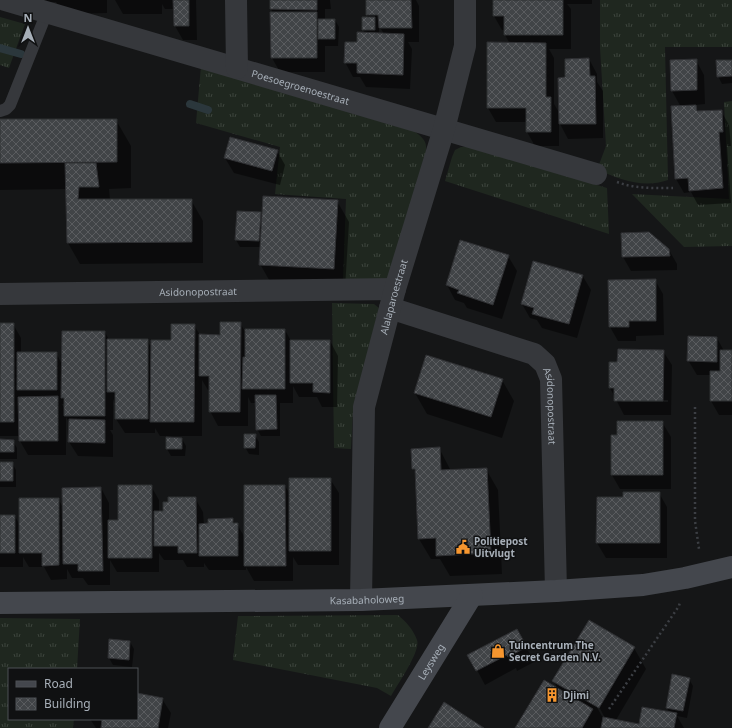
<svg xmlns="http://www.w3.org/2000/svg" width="732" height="728" font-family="'Noto Sans',sans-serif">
<defs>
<pattern id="grass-tufts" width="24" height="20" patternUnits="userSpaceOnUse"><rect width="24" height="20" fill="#1f271f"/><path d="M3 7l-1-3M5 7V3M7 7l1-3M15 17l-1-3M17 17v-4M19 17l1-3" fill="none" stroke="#3d443d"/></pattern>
<pattern id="building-cross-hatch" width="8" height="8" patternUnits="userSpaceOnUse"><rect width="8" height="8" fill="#414447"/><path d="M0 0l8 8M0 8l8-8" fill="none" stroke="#5a5c5f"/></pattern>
</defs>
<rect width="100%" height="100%" fill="#151617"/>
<path fill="url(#grass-tufts)" d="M600 0H732V47H665L668 180C642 189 621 179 597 170L606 146 600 48Z
M0 17 25 24 9 68 0 65Z
M201 66 414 131C426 140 427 142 426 157L387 281H343L346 199 275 194 280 147 196 123Z
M732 101V246L684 247 632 194 729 199 724 102Z
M461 147H472L607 188 609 234 445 181 452 157 455 150Z
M332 303 374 304 379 308 353 410 351 449 334 448Z
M398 615C406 622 413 629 417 640 421 651 397 685 391 696L377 688 233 660 238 616Z
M0 618 80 619 77 669H9V719H74L73 728H0Z"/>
<path fill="#0007" fill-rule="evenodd" d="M22 0H107V13L63 14 56 2H23Z
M115 0H196L197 40H183L175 26 174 9H165L162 4V14H123Z
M271 0H330L331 9H325V20H335L339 27 338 46H325V72H280L272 58 273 13 271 9Z
M367 0H416L419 6V42H408L412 49 410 89 366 87 360 77H353L345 62 365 33 363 30V18H369L367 15ZM379 29H381L384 34H379Z
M494 0H592V4H567L571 9V49H549L554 58V104L560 114 566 78 589 59 597 74V82L603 91V138L568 139 559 122V146H535L527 132V122H496L488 108 510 44 505 35V30H502L494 16Z
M696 60 704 75 705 104 695 105 699 112 721 111 729 125 731 146H727L731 203 698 205 691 192 684 193 676 179 681 107 672 91Z
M732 62V83L722 84 718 76Z
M0 120H116L131 146V188L109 189 110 200H191L203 221V263L80 264 68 243 66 189 0 190Z
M277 151 285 165 280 185 234 173 225 158Z
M337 201 349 222 345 289 272 285 260 264 261 247H240L236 240 260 213 263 217Z
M461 242 508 256 517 271 502 319 467 308 464 303 455 300 447 285Z
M669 250 677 264V270L631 271 623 257Z
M582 275 591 290 577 338 542 328 537 320 530 318 522 304Z
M655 280 663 294 664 335 636 336V341H618L610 327Z
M240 323 246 333 285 330 291 341H330L338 356 337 407H322L317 397H299L293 386V403H280V436H261L257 429 256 403H251L248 397V426H218L210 411V390H208L202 380V436H160L155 428V433H125L116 419V406L113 399V430H110L113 435V457L78 456 69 442 70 424 66 417V455H28L20 441 19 436H0V324H13L21 338V353H56L62 364 105 332 109 340H147L152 349 172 341 194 325 200 335 221 336ZM62 404H65V410Z
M717 338 724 351H732V415H719L711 401V375H697L688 360Z
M663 351 672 365 671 415H624L610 388 618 363ZM620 400H668V402H622Z
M502 380 514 401 502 438 427 414 415 393Z
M662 422 671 437V489H620L612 475 618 436Z
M255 435 259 442V455L249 454 245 447Z
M167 438 182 439 186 446 185 456H171L167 449Z
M0 440 13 441 17 448V459H0Z
M439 448 451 471 486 469 498 490 502 574 450 576 440 559H431L419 539 416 474 413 468Z
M0 463H12L16 470V487H0Z
M330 479 339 493V565H298L293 557V581H254L246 567V570H209L204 563V567H187L183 560H164L159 553V572H117L110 560V585H88L83 578H72L67 569V579L51 580 44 567H29L23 557V567H0V516H15L20 526 58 499 63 507 101 488 109 503V521H119L151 486 159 500V512H164L195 498 203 512 204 525 232 519 235 524H237L245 538 285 486 290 494Z
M659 493 667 507V558H606L597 543 598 498H624Z
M110 640 130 642 134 649 132 667 113 665 109 658Z
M525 645 534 662 517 671 516 668 485 685 477 670Z
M634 648 646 669 616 720 640 725 670 713 667 708 689 679 693 686 687 718 677 716 684 728H516L558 690 554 681ZM597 703 605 718H603L595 704Z
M137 694 162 699 171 713 168 728H96L90 719H137Z"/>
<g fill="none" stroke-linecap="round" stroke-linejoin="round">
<path stroke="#2b373c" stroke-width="8" d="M0 48 21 54
M190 104 208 110"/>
</g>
<path fill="url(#building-cross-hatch)" stroke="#2f3033" d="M173 0H189V26H174Z
M270 0H317V10L270 9Z
M366 0H411L412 28H379L378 15H366Z
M493 0H563V35H504V16H493Z
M270 12H317V58H271Z
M362 17H375V30H362Z
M318 19H335V39H318Z
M357 32 404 34 403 75 357 73V63H344L345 42H357Z
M487 42 546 43V97H551V132H526V108H487Z
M589 58 590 76H595L596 124H559L558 78 565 77V59Z
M697 59V90L671 91 670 60Z
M716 60H732V76L717 77Z
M696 105 697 111 722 110 723 132H719L723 188 689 191 688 178 675 179 671 106Z
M0 119H117V162L0 163Z
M230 137 278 150 272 171 224 158Z
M65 163H96L99 187H79L78 199H192V242L67 243Z
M263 196 338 200 334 269 259 265Z
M237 211 261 212 259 241 235 240Z
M649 232 669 249 670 256 622 257 621 233Z
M460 240 509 255 493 305 457 293 459 290 446 285Z
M533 261 583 275 569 324 532 314 534 308 521 304Z
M656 279V321H629V327H609L608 280Z
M220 322H241L240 412H209V376H199V334L220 335Z
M0 323H14V422H0Z
M171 324H195L194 422H150L151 340H171Z
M245 329H285V389H242L243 357H245Z
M62 331H105V416H64V398H61Z
M688 336 717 337V362L687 361Z
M107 339H148V419H115V392H107Z
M290 340H330V393L313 392V383H290Z
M618 349 664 350 663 401H614V388H609V362H617Z
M720 350H732V401H710V371H720Z
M17 352H57V390H17Z
M426 355 503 379 491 417 414 393Z
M255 395H276L277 429 256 430Z
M58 396V441H19L18 397Z
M69 419 105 420V443L68 442Z
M617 421H663V475H611V435H617Z
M244 434H256L255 448H244Z
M166 437 182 438V449H166Z
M0 439 14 440V452H0Z
M440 447 441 470 487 468 491 553 436 556V538L418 539 415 469H412L411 449Z
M0 462H13V481H0Z
M289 478H331V551H289Z
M118 485H152V558H108V520H118Z
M244 485H285L286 566H244Z
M101 487 103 571H78V564H63L62 488Z
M623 492H660V543H596L597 497H623Z
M168 497H196L197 553H178V546H154V511H163V502H168Z
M19 498H59V565L42 566V553H19Z
M0 515H15V553H0Z
M233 518V523H238V556H199V524L208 523V519Z
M589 620 635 647 599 708 552 681Z
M517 629 527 647 508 657 507 655 476 671 467 655Z
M109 639 130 641 129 660 108 658Z
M672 674 690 678 683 711 666 708Z
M544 680 593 709 582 728H515Z
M137 693 163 698 158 728H101L102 719H137Z
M444 702 484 728H428Z
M642 707 677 713 674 728H601L603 717 639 724Z"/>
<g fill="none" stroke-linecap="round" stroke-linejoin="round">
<path stroke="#3c3f44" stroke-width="2.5" stroke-dasharray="2 3" stroke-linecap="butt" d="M617 182C635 189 654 188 673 188
M695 407V521L699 549
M609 709 679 606 680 602"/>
<path stroke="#36383c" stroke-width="12" d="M0 111 6 109 10 105 47 12"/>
<g stroke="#36383c" stroke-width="22">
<path id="s1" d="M5 0 596 174"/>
<path d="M236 0 237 68"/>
<path id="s2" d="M0 294 395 289"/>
<path id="s3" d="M390 308 534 354 545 364 551 379 556 591"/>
<path id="s4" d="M361 600 364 407 395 289 444 129 465 46V0"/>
</g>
<g stroke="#44474d" stroke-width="22">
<path id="s5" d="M0 603 361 600 556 591 643 585 685 578 732 567"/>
<path id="s6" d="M390 728 472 595"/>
</g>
</g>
<defs>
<symbol id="civic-bare" viewBox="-9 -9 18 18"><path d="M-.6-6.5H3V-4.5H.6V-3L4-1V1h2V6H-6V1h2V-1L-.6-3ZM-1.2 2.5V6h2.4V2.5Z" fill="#f6962f" stroke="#101112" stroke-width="2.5" paint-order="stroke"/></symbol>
<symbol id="shop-bare" viewBox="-9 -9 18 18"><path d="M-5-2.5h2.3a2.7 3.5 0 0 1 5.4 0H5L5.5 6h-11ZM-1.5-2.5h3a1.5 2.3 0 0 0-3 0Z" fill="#f6962f" stroke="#101112" stroke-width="2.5" paint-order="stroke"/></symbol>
<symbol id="building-bare" viewBox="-9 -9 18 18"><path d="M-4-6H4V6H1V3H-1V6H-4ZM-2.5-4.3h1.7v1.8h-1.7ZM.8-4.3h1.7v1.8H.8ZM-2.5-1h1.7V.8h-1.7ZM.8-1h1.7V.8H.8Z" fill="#f6962f" stroke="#101112" stroke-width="2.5" paint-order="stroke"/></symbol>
</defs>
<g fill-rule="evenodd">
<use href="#civic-bare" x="453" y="537" width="20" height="20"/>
<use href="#shop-bare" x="488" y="641" width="20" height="20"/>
<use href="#building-bare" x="542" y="685" width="20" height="20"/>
</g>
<g text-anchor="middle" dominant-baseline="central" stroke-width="3" stroke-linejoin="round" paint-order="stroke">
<g font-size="10" fill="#a7afb8" stroke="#101112">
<text stroke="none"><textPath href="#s1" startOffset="308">Poesoegroenoestraat</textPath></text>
<text stroke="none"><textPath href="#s2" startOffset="198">Asidonopostraat</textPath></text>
<text stroke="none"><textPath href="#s4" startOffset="307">Alalaparoestraat</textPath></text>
<text stroke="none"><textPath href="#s3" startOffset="209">Asidonopostraat</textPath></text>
<text stroke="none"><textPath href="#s5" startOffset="367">Kasabaholoweg</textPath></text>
<text stroke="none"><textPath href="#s6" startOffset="78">Leysweg</textPath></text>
</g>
<g font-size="10" font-weight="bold" fill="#a7afb8" stroke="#101112" text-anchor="start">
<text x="474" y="541">Politiepost<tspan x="474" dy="12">Uitvlugt</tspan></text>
<text x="509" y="645">Tuincentrum The<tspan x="509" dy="12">Secret Garden N.V.</tspan></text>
<text x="563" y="695">Djimi</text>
</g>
</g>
<rect x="8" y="668" width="130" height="52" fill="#101112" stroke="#4c5054"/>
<rect x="16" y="681" width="20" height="6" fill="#44474d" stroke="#4c5054"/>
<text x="44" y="688" font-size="12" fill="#a7afb8">Road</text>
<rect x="16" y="698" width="20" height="12" fill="url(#building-cross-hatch)" stroke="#4c5054"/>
<text x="44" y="708" font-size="12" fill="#a7afb8">Building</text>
<g transform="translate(28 28)" stroke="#101112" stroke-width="3" paint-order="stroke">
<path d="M0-3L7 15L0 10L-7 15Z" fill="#a7afb8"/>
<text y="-6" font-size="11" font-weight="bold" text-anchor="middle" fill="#a7afb8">N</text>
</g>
</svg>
